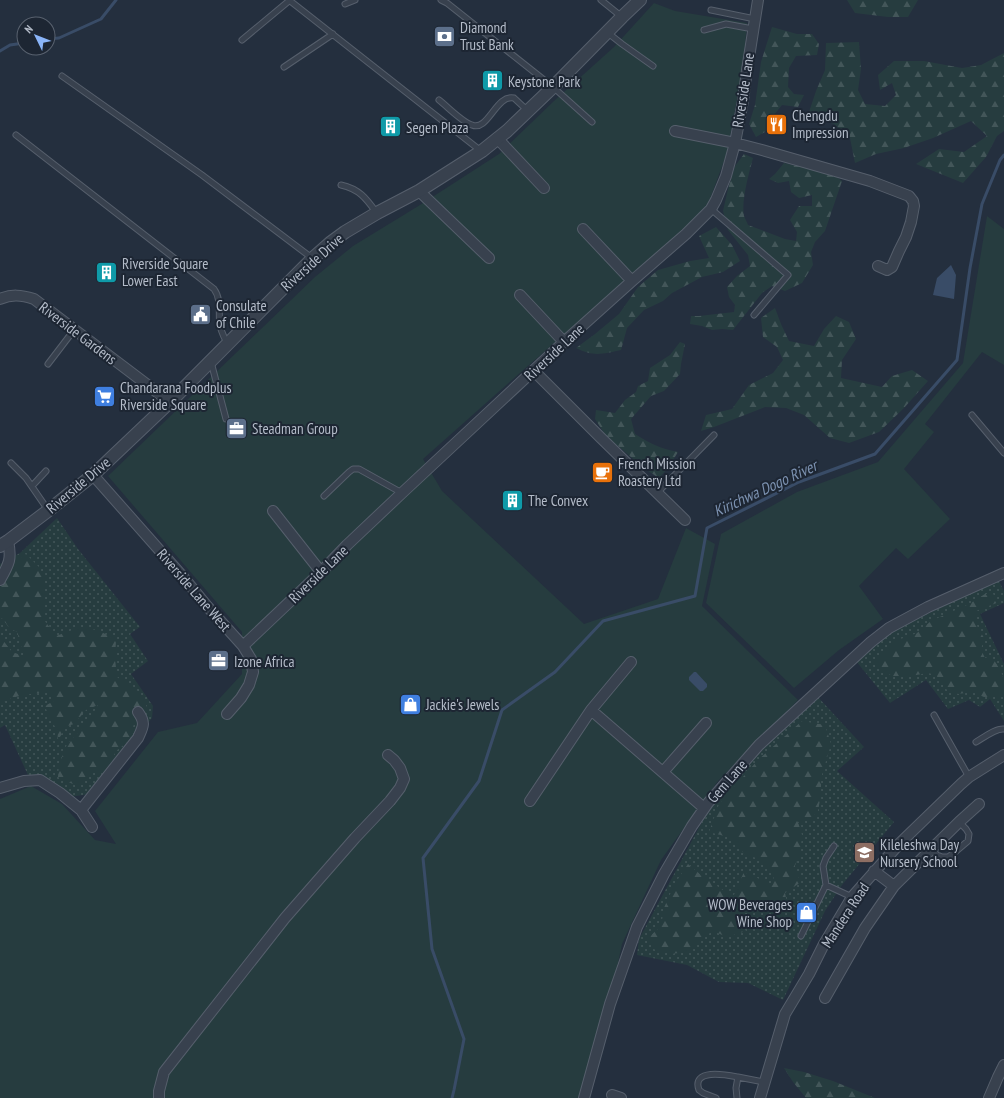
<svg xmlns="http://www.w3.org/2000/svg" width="1004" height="1098" font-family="'PT Sans Narrow',sans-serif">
<defs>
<pattern id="grass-dots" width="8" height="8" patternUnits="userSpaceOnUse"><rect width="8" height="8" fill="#263c3f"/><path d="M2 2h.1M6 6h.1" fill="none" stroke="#435659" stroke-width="1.8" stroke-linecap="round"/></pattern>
<pattern id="forest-firs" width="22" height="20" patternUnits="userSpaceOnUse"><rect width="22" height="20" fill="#263c3f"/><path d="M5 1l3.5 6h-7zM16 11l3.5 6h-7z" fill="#435659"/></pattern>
</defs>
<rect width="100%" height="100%" fill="#242f3e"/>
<path fill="url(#grass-dots)" d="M57 518 78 549 140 627 130 634 148 661 131 674 153 706 152 718 90 794 69 797 43 778 28 775 5 725 0 728V564L20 553Z
M998 579 1004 591V603L980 614 1004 664V721L990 699 980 707 969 700 948 709 926 680 890 703 856 661 891 632Z
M817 696 864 747 837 771 894 822 842 885 825 911 783 1000 748 983 719 982 687 965 637 955 639 939 708 811 729 783 759 750Z"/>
<path fill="url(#forest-firs)" d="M847 0H918L908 17H888L855 13Z
M772 27 797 34H812L819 44 817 55 796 56 789 68 788 87 794 94 804 95 798 107 782 105 773 116 765 132 756 137 749 124 755 105 761 62Z
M859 42 861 69 858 90 865 104 885 106 896 95 892 83 880 90 878 75 894 61H924L962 68 981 65 1004 53V131L997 136 986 157 963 183 916 164 939 149 964 152 987 136 971 121 933 138 904 148 876 154 855 163 850 138 834 124 808 115 816 91 825 70 826 43Z
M744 154 753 158C749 173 741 201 744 216 745 219 747 222 748 225L785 239 796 241 797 232 790 220 799 206H812V195L799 198 791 192 789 181 778 183 769 179 775 174 784 163 833 174 842 181 825 231 815 242 811 252 813 265 802 283 785 291 772 286 762 293 733 330 722 329 712 330 702 326 690 324 691 316H699L734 312 735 305 729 297 727 287 737 276 750 266 748 255 728 230 723 211 728 189 735 166Z
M716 227 732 245 740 261 723 272 702 277 672 293 663 301 644 310 627 328 621 350C602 354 594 357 576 348L595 334 619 314 638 287 658 270 690 261 709 258 699 236Z
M775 308 781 324 789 341 814 346 824 329 836 316 849 322 856 339 842 360 841 378 882 387 892 376 912 370 928 381 904 408 879 432 849 443 830 438 804 415 786 408 765 407 714 427 701 431 706 415 732 409 749 385 773 373 783 360 777 347 763 337 761 318Z
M680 342 685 344 681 364 680 374 664 391 651 396 631 419 635 434C651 444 659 448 678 452L668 468 659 478 645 469 618 446 608 439 595 419 596 410 615 413 625 400 636 392 638 386 648 381 650 368 670 355Z
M26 554 40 568 45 583 44 604V620L56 636 78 628 98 630 116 640 115 659 117 677 139 692 148 709 134 707 135 719 130 740 116 751 106 771H93L79 787 58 777 59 765 67 744 88 722 98 705 86 710 74 724 67 726 58 740 57 730 49 717 45 706 57 699 50 692C37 693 9 695 0 705V639H2L12 652 24 656 17 632 9 628 3 619 0 618V596L2 587 0 583V571Z
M985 594H993L999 602 976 611 977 626 984 638 981 650 985 658 991 656C996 663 1002 671 1004 680 1004 684 1003 691 1003 696L984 697 972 692 958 694 947 690 936 675 928 673 910 676H893L886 673 875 662 895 641 917 633 931 621 969 604Z
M802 721 825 725 831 744 821 778V794L818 811 811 819 798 822 802 835 800 853 794 868 801 882 785 893 788 908 780 918 748 901 735 921 742 926 746 931 727 937 713 931 698 941 686 952 671 954 655 950 647 939 661 926 664 908 674 885 688 864 701 875 733 897 744 872 773 885 774 873 757 858 745 855 732 838 709 832 719 804 758 760Z
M784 1068 804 1072 833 1081 875 1098H806L793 1082Z"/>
<path fill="#263c3f" d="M654 3 675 11 747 23 743 67 727 153 707 207 634 274 529 365 423 459 442 491 584 624 658 599 686 528 715 544 702 606 798 700 718 781 661 860 622 944 590 1098H0V799L31 786 62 804 95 840 116 844 95 811 158 732 197 723 242 674V632L108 476 315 277 353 246 420 205 499 154 554 101 614 47Z
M987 216 1004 229V365L982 352 925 424 934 432 904 469 950 519 908 559 896 548 859 586 883 619 839 650 794 688 706 603 721 534 797 492 878 462 963 363Z"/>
<path fill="#394c67" d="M951 265 956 275 954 299 933 295 937 278Z
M694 672H696L707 684V687L703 691H700L689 680V677Z"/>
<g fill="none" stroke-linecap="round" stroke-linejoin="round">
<path stroke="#394c67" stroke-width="3" d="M48 39 59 38 101 19 116 0
M0 51 10 45 24 43
M452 1098 454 1090 464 1039 432 949 423 858 479 781 502 710 555 672 603 621 695 596 707 528 799 482 875 454 957 360 970 268 982 204 1000 160 1004 155"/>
<defs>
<path id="service" d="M289 0 481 151
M441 0 447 3 553 87 592 122
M601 0 622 17
M345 4 355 0
M711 10 755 19
M704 30 726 24 753 29
M608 33 622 44 653 66
M242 40 290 0
M284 67 333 34
M62 76 202 175 312 258
M439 100C448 107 462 122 472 125 488 132 496 94 514 98L528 111
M16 135 214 289C222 300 218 313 220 326 222 333 224 338 228 344
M341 185C359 189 366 198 376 212
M711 209 788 275 754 315
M211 362 226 419
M48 364 74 330
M972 415 1004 453
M11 463 26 478 48 510
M32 486 46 471
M657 493 714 435
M324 496 349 472 353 469H359L402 493
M934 715 969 777
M976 742C983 738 996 728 1004 729
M931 849 937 855 942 857H948L955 852 968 841 969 834 966 829 959 822
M826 885 823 866 826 858 834 846
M801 936 826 885 852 897
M716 1098 703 1093 699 1090C691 1068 727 1075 738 1077
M737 1098 736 1088 738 1077 764 1082"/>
<path id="minor" d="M675 131 735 143 762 150 870 181 909 196 913 201 914 206 911 222 906 237 899 251 892 267 887 270 878 266
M497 138 544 188
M419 191 489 258
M583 229 632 281
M520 295 564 342
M0 299C12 294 21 295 34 299L170 402
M534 371 600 437 685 520
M93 475 184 578 207 606 243 646 251 659 253 672 249 685 241 698 227 714
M273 511 321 572
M0 580C9 564 12 559 8 541
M243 646 321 572 347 545 402 493 564 342 632 281 686 234 711 209 716 200 726 176 735 143 743 101 747 70 758 0
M591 710 631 662
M663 772 706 723
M0 788 24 781 40 780 60 793 81 810 92 827
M530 801 591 710 704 808
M81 810 138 738C143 727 146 723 138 712
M874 871 894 886 959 822 979 804
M825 998 865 928 894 886
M612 1095 621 1098
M159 1098V1091L164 1072 285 918 355 838 390 801 400 788 404 779 400 768 394 760 388 755
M584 1098 610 1004 637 927 664 874 692 826 708 803 759 745 871 642 889 628 928 607 1004 573
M760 1098 785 1014 809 974 824 944 852 897 900 843 961 784 969 777 1004 755
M989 1098 998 1077 1004 1065"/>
<path id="tertiary" d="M0 546 8 541 49 510 93 475 170 402 313 258 330 243 345 232 377 213 419 191 482 151 507 131 553 87 622 17 640 0"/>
</defs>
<use href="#service" stroke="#565f6c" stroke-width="7"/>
<use href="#minor" stroke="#565f6c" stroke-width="12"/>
<use href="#tertiary" stroke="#565f6c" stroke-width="14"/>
<use href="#service" stroke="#38414e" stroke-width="5"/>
<use href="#minor" stroke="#38414e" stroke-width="10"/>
<use href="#tertiary" stroke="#38414e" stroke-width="12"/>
</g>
<defs>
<symbol id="bank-square" viewBox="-11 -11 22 22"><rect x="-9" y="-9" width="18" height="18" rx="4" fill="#5c6f8a" stroke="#1d2633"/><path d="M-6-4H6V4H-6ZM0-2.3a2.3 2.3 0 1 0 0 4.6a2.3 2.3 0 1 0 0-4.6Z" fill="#fff"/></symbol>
<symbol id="building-square" viewBox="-11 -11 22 22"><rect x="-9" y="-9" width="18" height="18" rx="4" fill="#0f9aa8" stroke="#1d2633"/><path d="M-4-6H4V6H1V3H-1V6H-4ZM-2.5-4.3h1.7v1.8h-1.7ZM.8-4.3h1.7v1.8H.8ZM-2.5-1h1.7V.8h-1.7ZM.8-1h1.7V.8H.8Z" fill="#fff"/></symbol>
<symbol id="restaurant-square" viewBox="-11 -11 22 22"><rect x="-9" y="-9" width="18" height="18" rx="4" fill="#e8710a" stroke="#1d2633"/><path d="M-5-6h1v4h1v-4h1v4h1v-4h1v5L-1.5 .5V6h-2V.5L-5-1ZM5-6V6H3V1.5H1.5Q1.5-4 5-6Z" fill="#fff"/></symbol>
<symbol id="civic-square" viewBox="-11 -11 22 22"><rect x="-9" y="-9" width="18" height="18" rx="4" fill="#5c6f8a" stroke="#1d2633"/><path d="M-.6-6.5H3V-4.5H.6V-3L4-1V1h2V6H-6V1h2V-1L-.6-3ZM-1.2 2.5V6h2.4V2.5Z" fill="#fff"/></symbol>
<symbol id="supermarket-square" viewBox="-11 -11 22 22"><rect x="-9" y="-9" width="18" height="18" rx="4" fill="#3f7fe0" stroke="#1d2633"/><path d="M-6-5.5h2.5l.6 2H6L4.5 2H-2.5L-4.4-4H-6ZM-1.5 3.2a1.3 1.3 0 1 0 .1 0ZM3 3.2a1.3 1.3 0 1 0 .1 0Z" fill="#fff"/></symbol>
<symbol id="office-square" viewBox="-11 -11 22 22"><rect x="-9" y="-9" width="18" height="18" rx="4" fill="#5c6f8a" stroke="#1d2633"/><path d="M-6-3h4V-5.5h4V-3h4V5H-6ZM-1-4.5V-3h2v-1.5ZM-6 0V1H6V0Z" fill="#fff"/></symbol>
<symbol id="cafe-square" viewBox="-11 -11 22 22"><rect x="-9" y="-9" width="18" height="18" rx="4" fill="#e8710a" stroke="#1d2633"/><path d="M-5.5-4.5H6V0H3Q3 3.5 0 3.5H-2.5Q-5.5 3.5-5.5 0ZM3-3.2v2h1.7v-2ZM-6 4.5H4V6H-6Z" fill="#fff"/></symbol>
<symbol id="shop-square" viewBox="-11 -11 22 22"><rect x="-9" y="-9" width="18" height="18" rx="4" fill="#3f7fe0" stroke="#1d2633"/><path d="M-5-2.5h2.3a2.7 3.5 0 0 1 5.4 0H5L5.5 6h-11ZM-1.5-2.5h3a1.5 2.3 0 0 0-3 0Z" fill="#fff"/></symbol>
<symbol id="school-square" viewBox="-11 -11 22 22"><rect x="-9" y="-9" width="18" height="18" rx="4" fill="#8d6e63" stroke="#1d2633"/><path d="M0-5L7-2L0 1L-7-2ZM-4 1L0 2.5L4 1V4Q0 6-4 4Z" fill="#fff"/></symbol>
</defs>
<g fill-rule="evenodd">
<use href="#bank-square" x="432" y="24" width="25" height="25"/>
<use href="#building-square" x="480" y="68" width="25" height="25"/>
<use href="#restaurant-square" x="764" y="112" width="25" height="25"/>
<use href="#building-square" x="378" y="114" width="25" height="25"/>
<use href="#building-square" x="94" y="260" width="25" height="25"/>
<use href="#civic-square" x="188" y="302" width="25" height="25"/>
<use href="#supermarket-square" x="92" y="384" width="25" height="25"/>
<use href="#office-square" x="224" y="416" width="25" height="25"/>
<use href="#cafe-square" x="590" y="460" width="25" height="25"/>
<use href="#building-square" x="500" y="488" width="25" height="25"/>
<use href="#office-square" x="206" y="648" width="25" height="25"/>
<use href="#shop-square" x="398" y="692" width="25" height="25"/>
<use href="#school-square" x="852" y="840" width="25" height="25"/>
<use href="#shop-square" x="794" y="900" width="25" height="25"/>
</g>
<g text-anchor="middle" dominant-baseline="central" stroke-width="4" stroke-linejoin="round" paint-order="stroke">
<g font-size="15" fill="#b4bcc9" stroke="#1d2633" text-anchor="start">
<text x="460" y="27">Diamond<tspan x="460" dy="17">Trust Bank</tspan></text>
<text x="508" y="81">Keystone Park</text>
<text x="792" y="115">Chengdu<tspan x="792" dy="17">Impression</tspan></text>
<text x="406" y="127">Segen Plaza</text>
<text x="122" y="263">Riverside Square<tspan x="122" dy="17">Lower East</tspan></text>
<text x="216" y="305">Consulate<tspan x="216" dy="17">of Chile</tspan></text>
<text x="120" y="387">Chandarana Foodplus<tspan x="120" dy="17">Riverside Square</tspan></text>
<text x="252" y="428">Steadman Group</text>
<text x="618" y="463">French Mission<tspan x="618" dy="17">Roastery Ltd</tspan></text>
<text x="528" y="500">The Convex</text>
<text x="234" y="661">Izone Africa</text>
<text x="426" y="704">Jackie's Jewels</text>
<text x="880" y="844">Kileleshwa Day<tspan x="880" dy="17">Nursery School</tspan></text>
<text x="792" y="904" text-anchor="end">WOW Beverages<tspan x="792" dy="17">Wine Shop</tspan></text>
</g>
<g font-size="15" fill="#b4bcc9" stroke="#1d2633">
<text transform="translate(743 90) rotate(-81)">Riverside Lane</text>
<text transform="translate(312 262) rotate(-42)">Riverside Drive</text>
<text transform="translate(78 333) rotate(37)">Riverside Gardens</text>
<text transform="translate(554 352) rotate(-43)">Riverside Lane</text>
<text transform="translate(78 485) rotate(-40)">Riverside Drive</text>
<text transform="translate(318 574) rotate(-44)">Riverside Lane</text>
<text transform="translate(194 590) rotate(49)">Riverside Lane West</text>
<text transform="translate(727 781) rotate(-49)">Gem Lane</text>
<text transform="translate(845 915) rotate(-57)">Mandera Road</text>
</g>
<g font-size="16" font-style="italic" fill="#7c92b1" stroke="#1d2633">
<text transform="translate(765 488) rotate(-25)">Kirichwa Dogo River</text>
</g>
</g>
<g transform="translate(36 36) rotate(313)"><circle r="19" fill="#1d2633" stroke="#59626f"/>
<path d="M0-3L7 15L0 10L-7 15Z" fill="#8ab4f8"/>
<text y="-6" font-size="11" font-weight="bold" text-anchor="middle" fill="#b4bcc9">N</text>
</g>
</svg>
